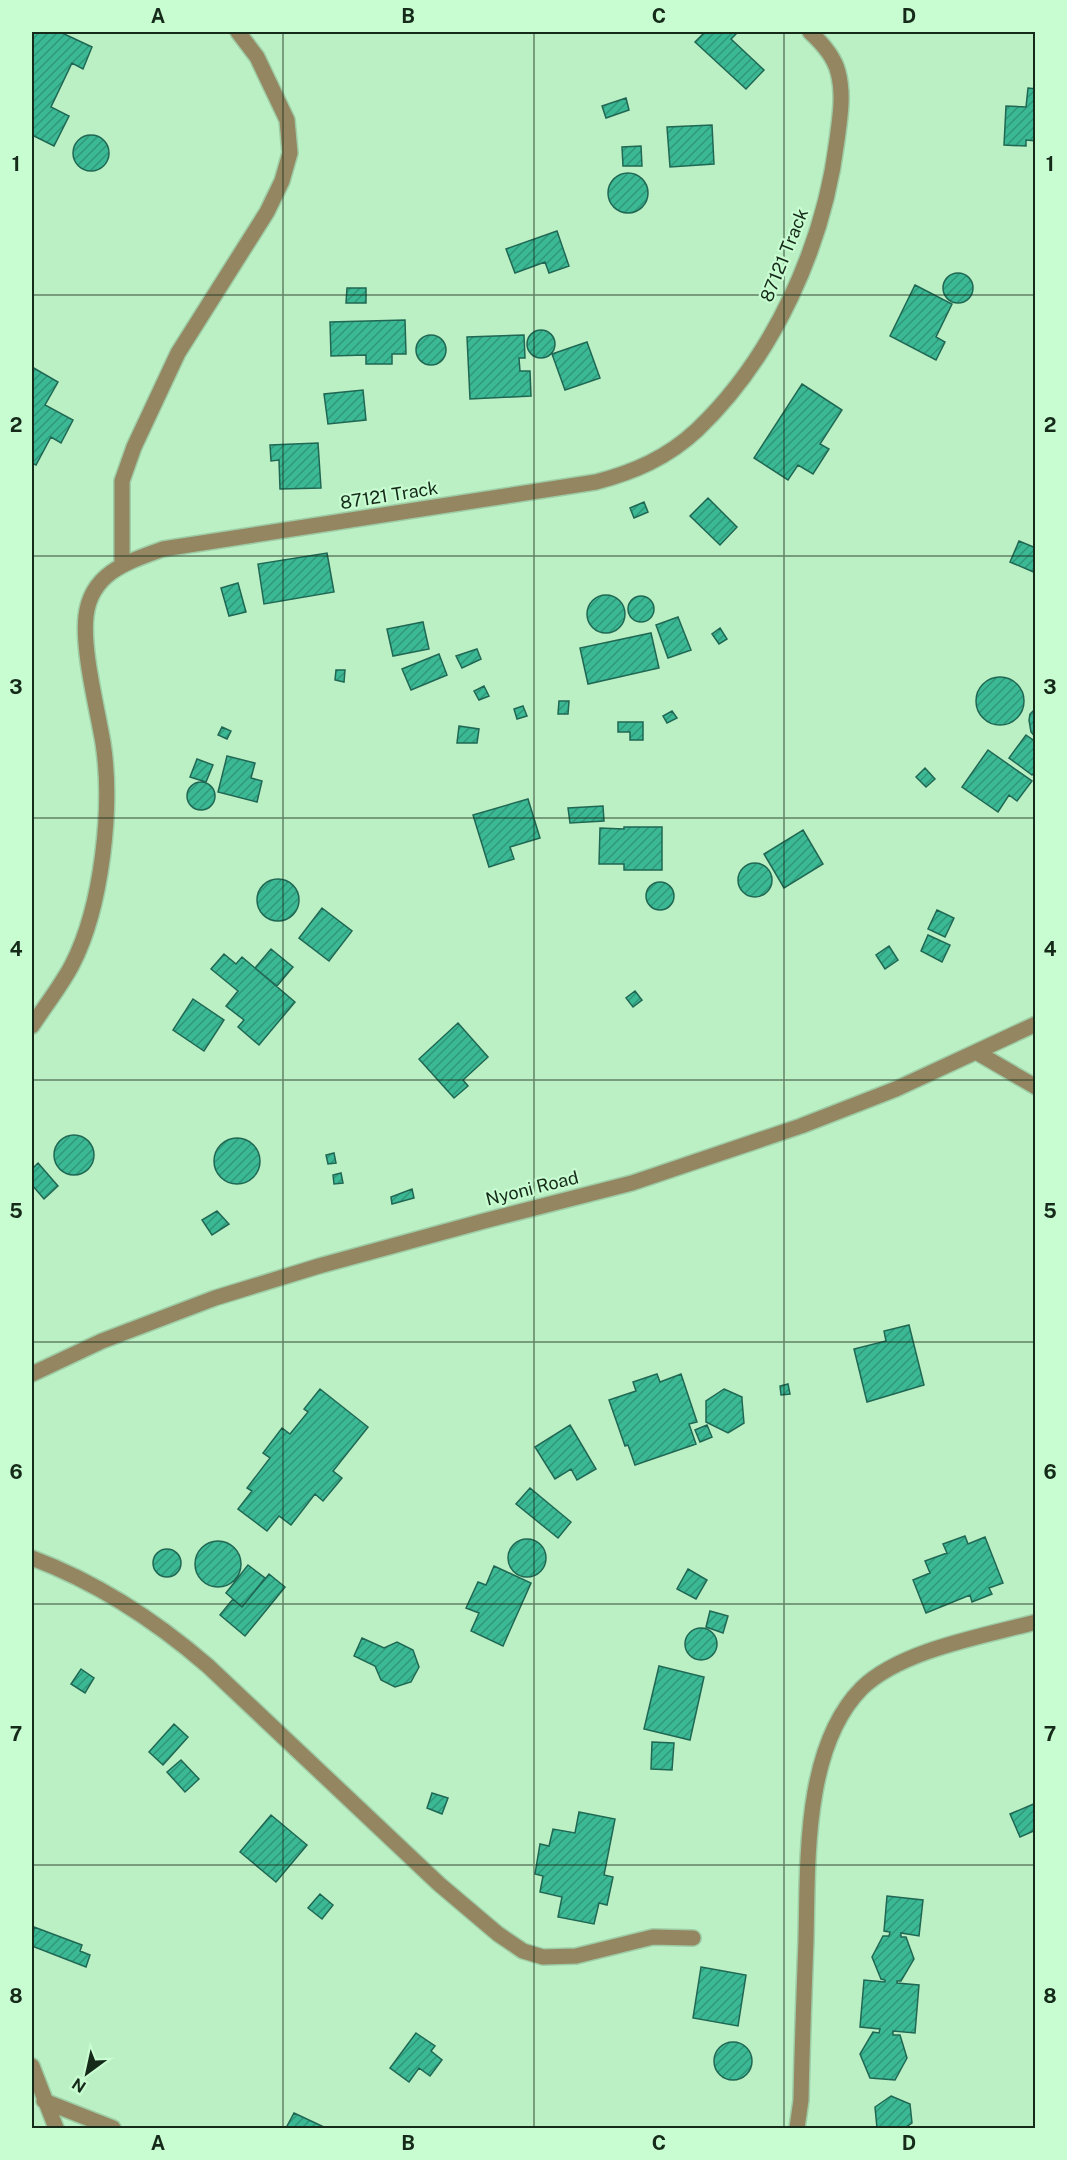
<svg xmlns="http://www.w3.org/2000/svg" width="1067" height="2160" font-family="'Public Sans',sans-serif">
<defs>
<pattern id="building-hatch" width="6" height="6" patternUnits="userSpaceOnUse" patternTransform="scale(1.5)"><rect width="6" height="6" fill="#3bb995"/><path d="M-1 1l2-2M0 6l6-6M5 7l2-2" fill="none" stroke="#319779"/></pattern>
</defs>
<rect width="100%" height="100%" fill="#bbefc4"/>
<path fill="url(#building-hatch)" stroke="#206853" stroke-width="1.5" d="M32 32H60L92 47 83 69 72 63 51 107 69 116 54 146 32 135Z
M705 32H734L736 34 731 39 764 70 746 89 695 42Z
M1028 88 1036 89V141L1026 140V146L1004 145 1006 106 1026 107Z
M626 98 629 110 606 118 602 106Z
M712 125 714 164 670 167 667 127Z
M73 153a18 18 0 1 1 36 0a18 18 0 1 1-36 0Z
M641 146 642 166H623L622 147Z
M608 193a20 20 0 1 1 40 0a20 20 0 1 1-40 0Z
M557 231 569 266 549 273 545 262 515 273 506 249Z
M943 288a15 15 0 1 1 30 0a15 15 0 1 1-30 0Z
M915 285 952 304 936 337 945 342 936 360 890 336Z
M347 288H366V303H346Z
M405 320 406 354H392V364H366V355L331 356 330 322Z
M527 344a14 14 0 1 1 28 0a14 14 0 1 1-28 0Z
M416 350a15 15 0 1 1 30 0a15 15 0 1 1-30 0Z
M524 335 525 358H519L520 371H530L531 396 470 399 467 337Z
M587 342 600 378 565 390 552 354Z
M32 367 58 382 45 405 73 420 61 443 51 437 36 465 32 463Z
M802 384 842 410 820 444 829 449 813 474 798 465 788 480 754 458Z
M363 390 366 420 328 424 324 394Z
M318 443 321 488 280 489 279 460 271 461 270 445Z
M708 498 737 527 720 545 690 516Z
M644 502 648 512 634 518 630 508Z
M1019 541 1036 548V573L1010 562Z
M327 553 334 592 264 604 258 564Z
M238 583 246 612 229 616 221 588Z
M587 614a19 19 0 1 1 38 0a19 19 0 1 1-38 0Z
M628 609a13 13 0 1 1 26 0a13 13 0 1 1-26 0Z
M678 617 691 650 668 658 656 625Z
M423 622 429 649 393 656 387 629Z
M720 628 727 639 719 644 712 634Z
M651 633 659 668 588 684 580 648Z
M477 649 481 659 462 668 456 656Z
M439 654 447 675 411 690 402 669Z
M336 670H345L344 682 335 680Z
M976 701a24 24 0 1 1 48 0a24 24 0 1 1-48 0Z
M484 686 489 696 479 700 474 691Z
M559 701H569L568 714H558Z
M523 706 527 716 517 719 514 709Z
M1036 708V738L1031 732 1029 720 1030 714Z
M672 711 677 718 667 723 663 716Z
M618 722H643V740H630V732H618Z
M459 726 479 729 477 743H457Z
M222 727 231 731 227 739 218 735Z
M1026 735 1036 742V771L1032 775 1009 758Z
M988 750 1032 781 1017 801 1009 795 998 812 962 787Z
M227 756 255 763 251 778 262 781 257 802 218 792Z
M197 759 213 765 206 782 190 777Z
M925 768 935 779 926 787 916 777Z
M187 796a14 14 0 1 1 28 0a14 14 0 1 1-28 0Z
M528 799 540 838 510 847 514 859 489 867 473 815Z
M603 806 604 821 570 823 568 808Z
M624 827H662V870H624V864H599L600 828 624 829Z
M803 830 823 864 784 888 764 854Z
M738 880a17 17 0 1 1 34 0a17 17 0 1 1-34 0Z
M257 900a21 21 0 1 1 42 0a21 21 0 1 1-42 0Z
M646 896a14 14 0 1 1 28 0a14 14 0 1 1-28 0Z
M322 908 352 931 329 961 299 938Z
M937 910 954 918 945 937 928 929Z
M928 935 950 945 942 962 921 951Z
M889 946 898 960 885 969 876 955Z
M271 949 293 967 277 986 255 968Z
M224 954 236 964 242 957 295 1002 259 1045 238 1027 244 1020 226 1006 238 991 211 969Z
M635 991 642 1000 633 1007 626 998Z
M193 999 224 1020 204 1051 173 1030Z
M458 1023 488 1057 463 1080 468 1086 454 1098 419 1059Z
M54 1155a20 20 0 1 1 40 0a20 20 0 1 1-40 0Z
M214 1161a23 23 0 1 1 46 0a23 23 0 1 1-46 0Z
M334 1153 336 1163 328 1164 326 1155Z
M38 1163 58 1186 44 1199 32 1185V1169Z
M341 1173 343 1183 334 1184 333 1175Z
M412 1189 414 1198 392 1204 391 1197Z
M217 1211 229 1224 212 1235 202 1220Z
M909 1325 924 1385 867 1402 854 1349 886 1341 884 1331Z
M657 1374 660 1382 681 1374 697 1422 689 1424 696 1444 635 1465 628 1445 625 1446 609 1400 636 1391 633 1382Z
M788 1384 790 1394 781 1395 780 1386Z
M320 1389 368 1427 333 1471 342 1478 323 1501 315 1494 291 1525 279 1516 267 1531 238 1509 252 1491 247 1488 270 1458 263 1453 282 1428 290 1434 308 1412 304 1409Z
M724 1389 742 1397V1400L744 1423 728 1433 706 1422V1401Z
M570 1425 596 1469 577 1480 571 1469 555 1479 535 1447Z
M707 1425 712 1437 700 1442 695 1430Z
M530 1488 571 1522 558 1538 516 1504Z
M965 1536 968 1544 985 1537 1003 1583 989 1588 992 1594 972 1602 970 1595 926 1613 913 1580 930 1573 925 1561 947 1553 943 1544Z
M508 1558a19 19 0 1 1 38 0a19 19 0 1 1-38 0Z
M195 1564a23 23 0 1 1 46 0a23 23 0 1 1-46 0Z
M153 1563a14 14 0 1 1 28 0a14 14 0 1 1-28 0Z
M248 1565 265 1578 242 1607 226 1593Z
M494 1566 531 1583 503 1646 471 1631 479 1613 466 1608 478 1582 486 1585Z
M688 1569 707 1580 696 1599 677 1589Z
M269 1574 285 1587 245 1636 220 1615 233 1599 242 1607Z
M710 1611 728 1616 723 1633 706 1627Z
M685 1644a16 16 0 1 1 32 0a16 16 0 1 1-32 0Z
M362 1638 384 1648 397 1642 413 1650 419 1667 411 1682 395 1687 381 1680 375 1666 354 1656Z
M659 1666 704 1677 690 1740 644 1729Z
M81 1669 94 1678 85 1693 71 1684Z
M174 1724 188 1737 163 1765 149 1752Z
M652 1742 674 1743 672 1770 651 1769Z
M181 1760 199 1779 185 1792 167 1772Z
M432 1793 448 1798 442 1814 427 1808Z
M1036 1803V1830L1020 1837 1010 1814Z
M579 1812 615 1819 604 1875 613 1877 607 1905 599 1903 594 1924 558 1917 562 1897 540 1892 543 1876 535 1874 540 1844 549 1846 553 1829 575 1833Z
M271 1815 307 1845 276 1882 240 1852Z
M320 1894 333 1905 322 1919 308 1908Z
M887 1896 923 1900 919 1936 901 1933V1937H906L914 1959 901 1981H897V1983L919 1985 915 2033 893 2031V2035H900L907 2058 895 2080 870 2078 860 2054 873 2032 879 2033 880 2029 860 2027 864 1980 885 1982V1980L881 1979 872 1957 883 1936H889L890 1932 884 1931Z
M34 1927 82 1945 80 1951 90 1955 86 1967 32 1946Z
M701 1967 746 1975 738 2026 693 2018Z
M416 2033 435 2046 431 2051 442 2060 430 2076 419 2068 409 2082 390 2068Z
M714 2061a19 19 0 1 1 38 0a19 19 0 1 1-38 0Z
M891 2096 910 2104 912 2123 905 2128H877L875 2107Z
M294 2113 326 2128H286Z"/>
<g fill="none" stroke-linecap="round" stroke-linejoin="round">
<defs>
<path id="minor" d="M122 563V481L134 447 178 353 267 212 282 181 290 153 287 120 257 57 238 32
M32 1026C45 1006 61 986 72 965 102 907 113 807 103 743 97 707 82 650 86 616 91 573 127 562 163 549L596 482C634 472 667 458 697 430 774 357 824 245 837 140 840 117 844 95 838 72 834 56 822 43 810 32
M976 1052 1036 1087
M32 1374 102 1341 215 1298 319 1266 484 1221 632 1183 801 1126 896 1089 1036 1024
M32 1558C96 1582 156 1621 208 1666L439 1884 498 1934 523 1951 543 1957 576 1956 653 1937 693 1938
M32 2066 56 2128
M44 2101 113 2128
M797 2128 801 2100C802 2047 804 1993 806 1940 808 1863 803 1747 862 1688 901 1650 984 1636 1036 1622"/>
</defs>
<use href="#minor" stroke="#9dcca5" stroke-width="18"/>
<use href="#minor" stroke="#948661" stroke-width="15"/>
</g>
<path fill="none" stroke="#162a1a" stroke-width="1.5" stroke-opacity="0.55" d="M283 32V2128M534 32V2128M784 32V2128M32 295H1036M32 556H1036M32 818H1036M32 1080H1036M32 1342H1036M32 1604H1036M32 1865H1036"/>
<g text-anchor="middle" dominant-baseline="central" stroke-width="4.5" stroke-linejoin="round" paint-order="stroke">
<g font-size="18" fill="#162a1a" stroke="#c8fcd1">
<text transform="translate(784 255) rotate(-68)">87121 Track</text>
<text transform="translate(389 495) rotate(-9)">87121 Track</text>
<text transform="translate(532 1188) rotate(-14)">Nyoni Road</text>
</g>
</g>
<rect width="1067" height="2160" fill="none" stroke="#c8fcd1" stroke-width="66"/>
<g transform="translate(87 2073) rotate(213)" stroke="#c8fcd1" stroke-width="4.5" paint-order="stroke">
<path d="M0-4.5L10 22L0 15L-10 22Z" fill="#162a1a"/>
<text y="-9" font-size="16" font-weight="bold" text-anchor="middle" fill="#162a1a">N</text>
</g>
<rect x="33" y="33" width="1001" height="2094" fill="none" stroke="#162a1a" stroke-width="2"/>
<g font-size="20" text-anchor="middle" font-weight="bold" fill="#162a1a">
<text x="158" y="23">A</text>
<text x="408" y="23">B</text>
<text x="659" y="23">C</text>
<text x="909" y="23">D</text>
<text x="16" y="171">1</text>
<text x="1050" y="171">1</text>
<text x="16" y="432">2</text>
<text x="1050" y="432">2</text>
<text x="16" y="694">3</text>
<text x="1050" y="694">3</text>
<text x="16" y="956">4</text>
<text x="1050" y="956">4</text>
<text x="16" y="1218">5</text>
<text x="1050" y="1218">5</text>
<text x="16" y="1479">6</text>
<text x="1050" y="1479">6</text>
<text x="16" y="1741">7</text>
<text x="1050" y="1741">7</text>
<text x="16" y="2003">8</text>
<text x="1050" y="2003">8</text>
<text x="158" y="2150">A</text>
<text x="408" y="2150">B</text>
<text x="659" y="2150">C</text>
<text x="909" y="2150">D</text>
</g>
</svg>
